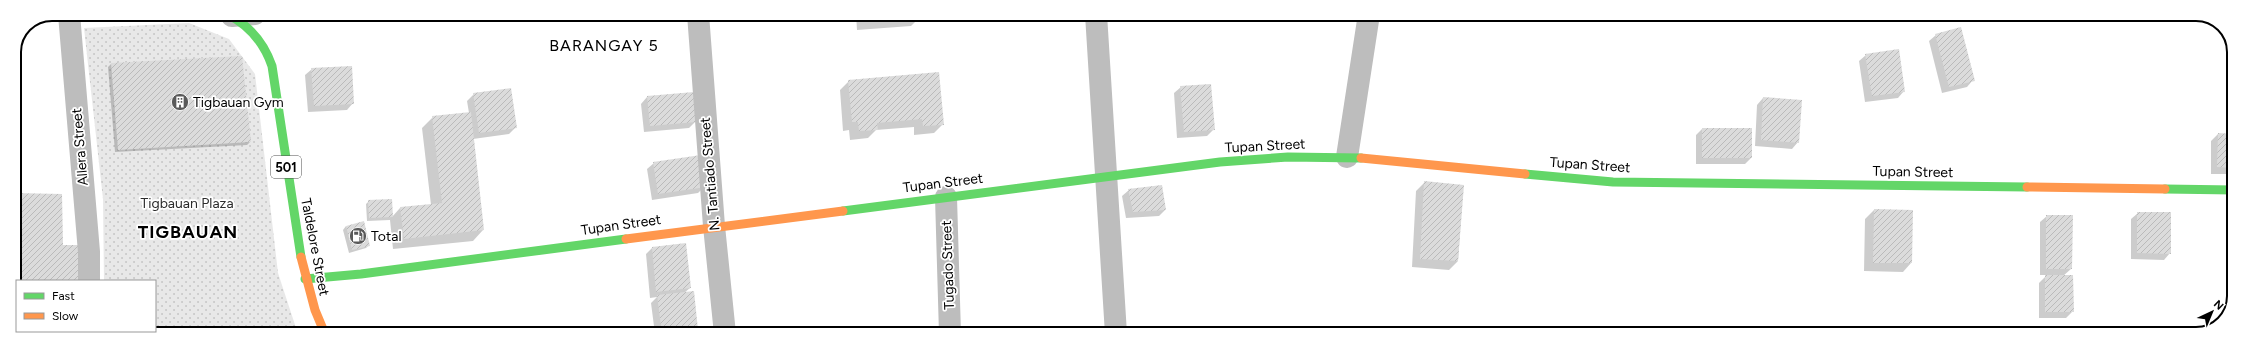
<svg xmlns="http://www.w3.org/2000/svg" width="2248" height="348" font-family="Figtree,sans-serif">
<defs>
<pattern id="park-dots" width="8" height="8" patternUnits="userSpaceOnUse"><rect width="8" height="8" fill="#e8e8e8"/><path d="M2 2h.1M6 6h.1" fill="none" stroke="#c5c5c5" stroke-width="1.8" stroke-linecap="round"/></pattern>
<pattern id="building-hatch" width="6" height="6" patternUnits="userSpaceOnUse"><rect width="6" height="6" fill="#dbdbdb"/><path d="M-1 1l2-2M0 6l6-6M5 7l2-2" fill="none" stroke="#bababa"/></pattern>
</defs>
<rect width="100%" height="100%" fill="#fff"/>
<path fill="url(#park-dots)" d="M189 23 229 39 255 74 278 273 298 334H104V331H155V281H104L103 199 84 28Z"/>
<path fill="#0003" d="M856 14H920V17L911 26 857 30Z
M1936 35 1973 80 1967 87 1942 93 1929 41Z
M1866 55 1904 91 1898 98 1865 102 1859 61Z
M241 57 250 142 247 145 115 152 108 67 111 64Z
M312 69 353 103 347 110 308 112 305 75Z
M849 81 943 124 934 133 914 135V127L876 130 868 138 850 140 849 130 843 131 840 90Z
M1181 87 1214 129 1207 136 1177 138 1174 93Z
M474 94 516 127 509 134 473 139 483 230 473 241 393 249 390 220 367 221 366 204 369 201 392 217 400 208 431 205 422 128 433 117 469 113 467 101Z
M647 97 695 122 689 128 644 132 641 104Z
M1763 98 1798 142 1792 149 1755 146 1757 105Z
M1702 129 1751 158 1745 164H1696V135Z
M2218 134 2234 135V174H2211V141Z
M654 163 705 186 698 193 652 200 647 169Z
M1425 182 1463 186 1458 261 1449 270 1412 267 1416 191Z
M1129 190 1165 210 1159 216 1126 218 1122 196Z
M14 194 62 246 77 281H17V307L14 301Z
M1874 210 1912 211 1911 263 1903 272 1864 271 1865 219Z
M2138 213 2170 253 2164 260 2131 259V219Z
M2047 216 2071 269 2063 276 2073 311 2066 318H2039V283L2047 275H2040V222Z
M346 226 369 245 366 248 349 253 343 230Z
M652 248 690 288 684 293 697 330 693 334H655L651 303 657 297 650 298 646 254Z"/>
<path fill="url(#building-hatch)" d="M865 14H921V17L866 22Z
M1961 27 1975 81 1949 87 1935 34Z
M1899 49 1905 92 1872 96 1865 54Z
M242 56 251 142 118 150 111 63Z
M352 66 354 104 314 106 311 68Z
M939 72 944 125 923 126 922 119 877 123 878 130 859 131 858 122H852L848 80Z
M1211 84 1215 130 1184 132 1180 86Z
M511 88 517 128 479 133 473 93Z
M694 92 696 122 650 126 647 96Z
M1763 97 1802 100 1799 143 1761 140Z
M471 112 484 230 404 239 400 207 442 203 432 116Z
M1702 128H1752V158H1702Z
M2218 133 2234 134V168L2217 167Z
M701 155 706 187 658 194 653 162Z
M1424 181 1464 185 1458 261 1420 259Z
M1162 185 1166 210 1133 212 1128 189Z
M14 193 62 194 63 245H27H78V281H17V307L14 292Z
M392 199 393 217 369 218 368 200Z
M1874 209 1913 210 1912 263H1873Z
M2137 212H2171V254L2137 253Z
M2046 215H2073L2072 269H2046Z
M364 221 370 246 352 250 346 226Z
M686 243 691 288 656 292 652 247Z
M2045 275H2073L2074 312H2045Z
M694 291 698 330 662 334 657 295Z
M41 331H78V334H46Z"/>
<g fill="none" stroke-linecap="round" stroke-linejoin="round">
<path stroke="#bdbdbd" stroke-width="22" d="M69 14 89 252V281
M698 14 714 226 725 334
M1096 14 1116 334
M232 16 255 14
M1347 157 1369 14
M946 197 950 334
M89 334V331"/>
<path stroke="#63d668" stroke-width="9" d="M227 14C249 25 264 43 272 66L301 257
M1525 174 1613 182 2027 187
M2165 189 2234 190
M843 211 1220 162 1288 157 1361 158
M305 279 361 274 626 239"/>
<path stroke="#ff974d" stroke-width="9" d="M1361 158 1525 174
M2027 187 2165 189
M626 239 843 211
M301 257 315 310 325 334"/>
</g>
<defs>
<symbol id="building-disc" viewBox="-11 -11 22 22"><circle r="9.5" fill="#595959" stroke="#fff"/><path d="M-4-6H4V6H1V3H-1V6H-4ZM-2.5-4.3h1.7v1.8h-1.7ZM.8-4.3h1.7v1.8H.8ZM-2.5-1h1.7V.8h-1.7ZM.8-1h1.7V.8H.8Z" fill="#fff"/></symbol>
<symbol id="fuel-disc" viewBox="-11 -11 22 22"><circle r="9.5" fill="#595959" stroke="#fff"/><path d="M-5.5-6h7V0h2V4h1.3V-2.5L3-4.5l.8-.8L6-3V5H2.5V1h-1V6h-7ZM-4.2-4.7v3.2H.2V-4.7Z" fill="#fff"/></symbol>
</defs>
<g fill-rule="evenodd">
<use href="#building-disc" x="170" y="92" width="20" height="20"/>
<use href="#fuel-disc" x="348" y="226" width="20" height="20"/>
</g>
<g text-anchor="middle" dominant-baseline="central" stroke-width="3.5" stroke-linejoin="round" paint-order="stroke">
<rect fill="#fff" stroke="#4c4c4c" stroke-width="1" x="271" y="156" width="30" height="22" rx="3"/>
<g font-size="13" font-weight="bold" fill="#000">
<text x="286" y="167">501</text>
</g>
<g font-size="14" fill="#000" stroke="#fff" text-anchor="start">
<text x="193" y="102">Tigbauan Gym</text>
<text x="371" y="236">Total</text>
</g>
<g font-size="14" fill="#000" stroke="#fff">
<text transform="translate(1265 146) rotate(-3)">Tupan Street</text>
<text transform="translate(80 147) rotate(-95)">Allera Street</text>
<text transform="translate(1590 165) rotate(4)">Tupan Street</text>
<text transform="translate(1913 172) rotate(1)">Tupan Street</text>
<text transform="translate(710 174) rotate(-95)">N. Tantiado Street</text>
<text transform="translate(943 183) rotate(-7)">Tupan Street</text>
<text transform="translate(621 225) rotate(-8)">Tupan Street</text>
<text transform="translate(315 247) rotate(79)">Taldelore Street</text>
<text transform="translate(948 265) rotate(-92)">Tugado Street</text>
</g>
<g font-size="14" fill="#2c2c2c" stroke="#fff">
<text x="187" y="203">Tigbauan Plaza</text>
</g>
<g font-size="16" letter-spacing="1" fill="#000" stroke="#fff">
<text x="604" y="45">BARANGAY 5</text>
</g>
<g font-size="18" font-weight="bold" letter-spacing="1" fill="#000" stroke="#fff">
<text x="188" y="232">TIGBAUAN</text>
</g>
</g>
<path d="M0 0H2248V348H0ZM52 21H2196A31 31 0 0 1 2227 52V296A31 31 0 0 1 2196 327H52A31 31 0 0 1 21 296V52A31 31 0 0 1 52 21Z" fill="#fff" fill-rule="evenodd"/>
<path fill="none" stroke="#000" stroke-width="2" d="M52 21H2196A31 31 0 0 1 2227 52V296A31 31 0 0 1 2196 327H52A31 31 0 0 1 21 296V52A31 31 0 0 1 52 21Z"/>
<rect x="16" y="280" width="140" height="52" fill="#ffffff" stroke="#999999"/>
<rect x="24" y="293" width="20" height="6" fill="#63d668" stroke="#999999"/>
<text x="52" y="300" font-size="12" fill="#000000">Fast</text>
<rect x="24" y="313" width="20" height="6" fill="#ff974d" stroke="#999999"/>
<text x="52" y="320" font-size="12" fill="#000000">Slow</text>
<g transform="translate(2212 312) rotate(44)" stroke="#ffffff" stroke-width="3" paint-order="stroke">
<path d="M0-3L7 15L0 10L-7 15Z" fill="#000000"/>
<text y="-6" font-size="11" font-weight="bold" text-anchor="middle" fill="#000000">N</text>
</g>
</svg>
